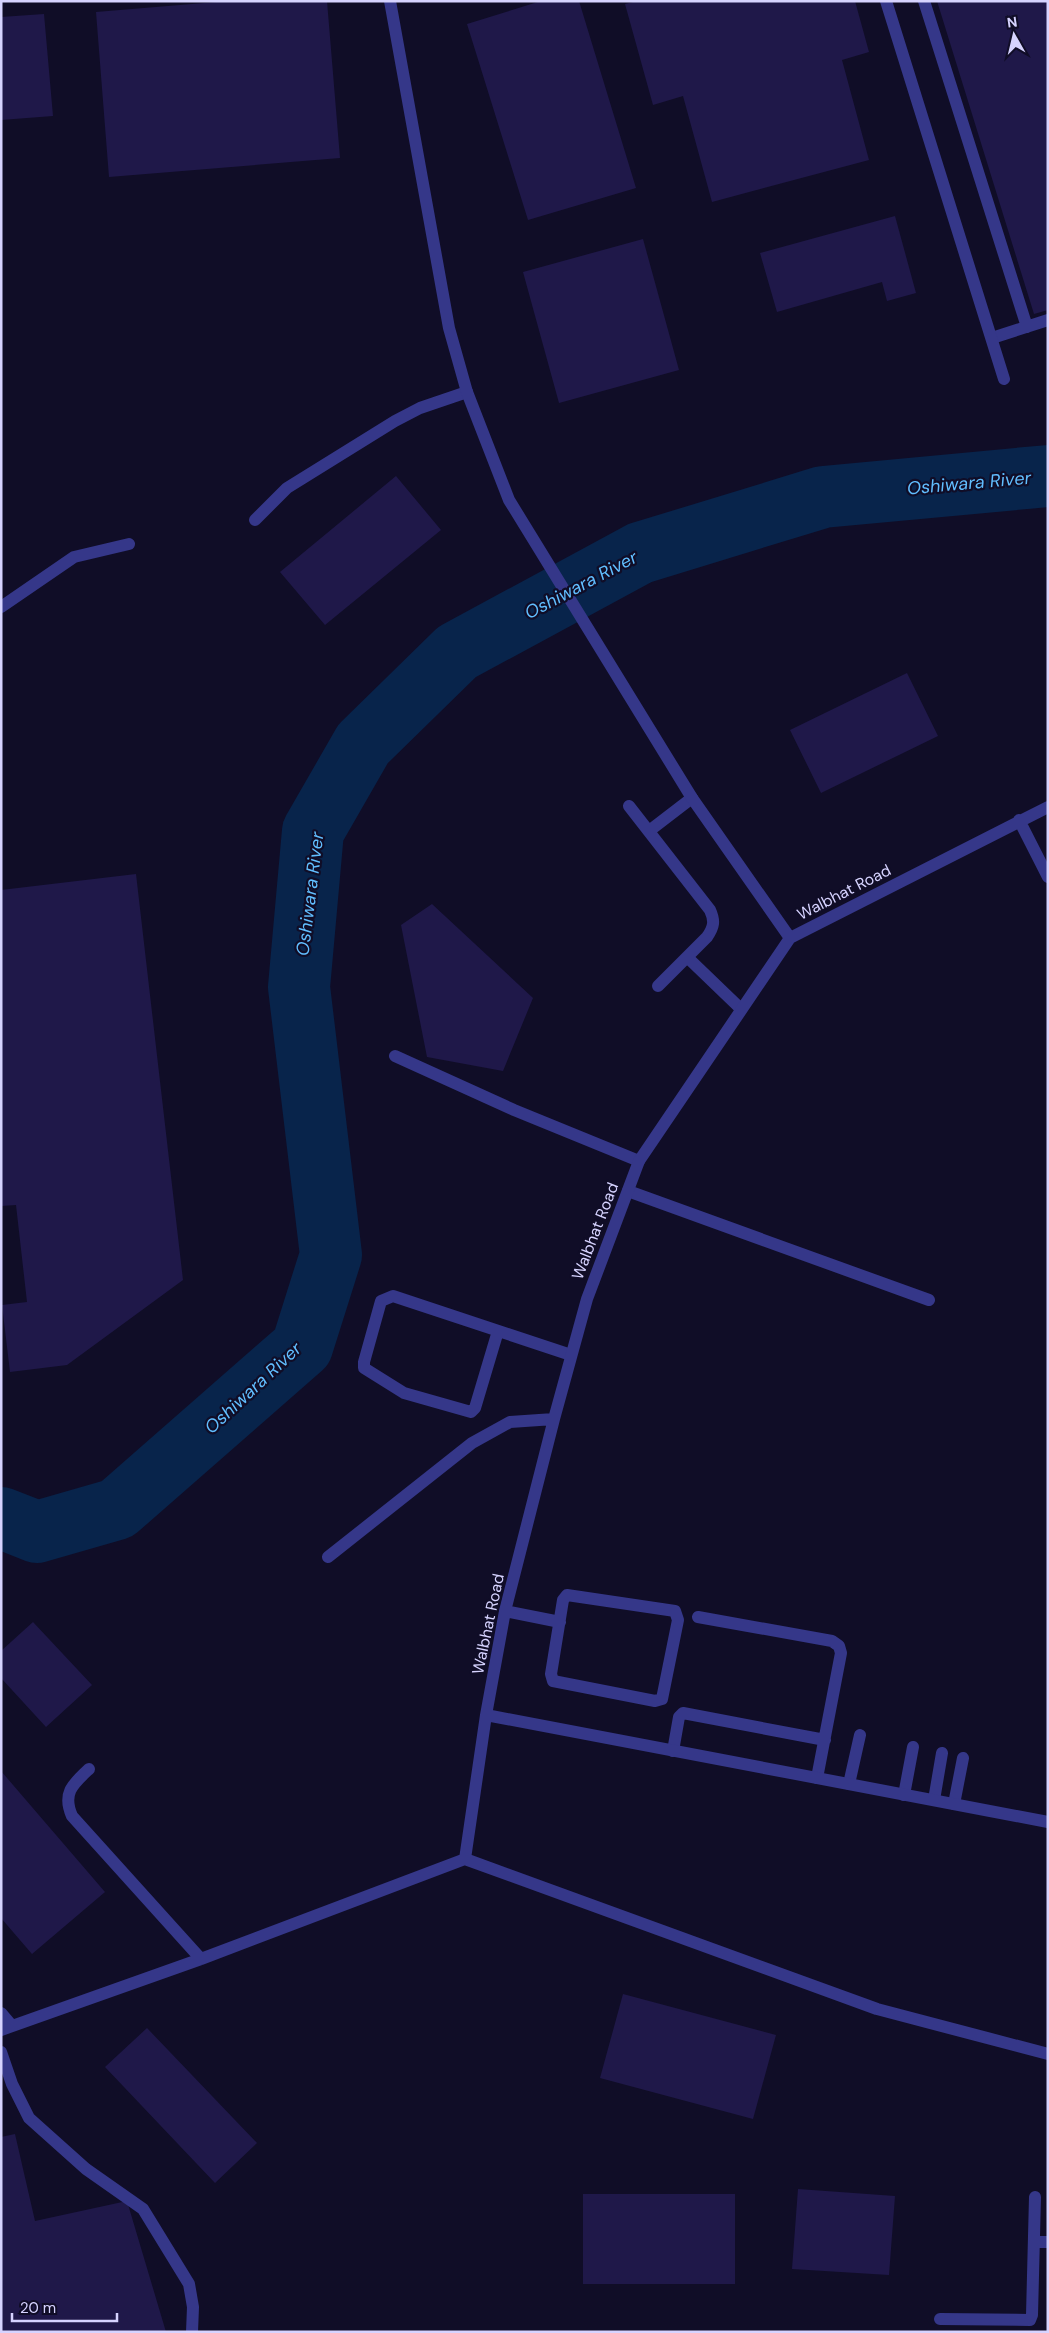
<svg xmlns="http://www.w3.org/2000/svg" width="1049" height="2333" font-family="'DM Sans',sans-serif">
<rect width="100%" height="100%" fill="#100d27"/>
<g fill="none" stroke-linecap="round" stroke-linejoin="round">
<path stroke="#08244b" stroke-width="62" d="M1 1518 37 1532 117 1509 302 1347 331 1255 299 987 313 831 363 744 457 652 640 553 823 497 1048 476"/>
</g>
<path fill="#1f1849" d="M228 1H327L340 158 109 177 96 12Z
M541 1H579L636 188 528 220 467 24Z
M637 1H855L869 52 842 60 869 160 712 202 683 96 653 105 625 4Z
M937 1H1048V310L1034 314Z
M44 14 53 116 1 120V17Z
M895 216 916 293 887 301 882 282 777 312 760 253Z
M643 239 679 370 559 403 523 272Z
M396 476 441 530 325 625 280 572Z
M907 673 938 736 821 793 790 730Z
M136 874 183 1280 67 1365 10 1372 2 1305 27 1302 16 1205 1 1206V890Z
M432 904 533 998 503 1071 427 1057 401 925Z
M33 1622 92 1685 46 1727 1 1678V1651Z
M1 1771 105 1892 32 1954 1 1918Z
M623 1994 776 2035 753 2119 600 2078Z
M147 2028 257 2143 215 2183 105 2067Z
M15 2134 35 2221 127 2201 166 2332H1V2137Z
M798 2189 895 2196 889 2275 792 2269Z
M583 2194H735V2284H583Z"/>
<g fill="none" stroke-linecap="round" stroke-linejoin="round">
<path stroke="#353789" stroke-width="12" d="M924 1 1027 327
M992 338 1048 320
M255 520 287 488 395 421 420 408 467 392
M1 607 74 557 129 544
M629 806 710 910C715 921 714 927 707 937L658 986
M649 831 692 798
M687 957 741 1009
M395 1056 514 1110 639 1161
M628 1191 929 1300
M498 1331 475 1408 471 1412 404 1393 364 1368V1362L381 1301 393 1296 571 1355
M698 1617 832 1641 839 1646 841 1653 817 1778
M673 1751 679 1717 683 1713 825 1740
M849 1784 860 1735
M904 1795 913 1747
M934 1800 942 1753
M954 1804 963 1758
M1 2052 12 2084 29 2118 86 2169 143 2209 189 2284 193 2307 192 2332"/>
<path stroke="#353789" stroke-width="12" d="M390 1 449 328 467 392 509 500 692 798 790 938
M886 1 1004 379
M1019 820 1048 877
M328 1557 472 1443 510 1422 554 1419
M567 1595 675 1611 678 1620 662 1699 655 1701 553 1681 551 1674 563 1600Z
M505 1611 560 1622
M486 1715 1048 1822
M89 1769C73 1784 62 1793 72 1816L201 1959
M465 1859 486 1715 505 1611 554 1419 587 1299 639 1161 790 938 1048 807
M1 2013 12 2026
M1 2030 201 1959 465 1859 877 2009 1048 2054
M1034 2242H1048
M940 2319 1030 2320 1032 2315 1035 2197"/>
</g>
<g text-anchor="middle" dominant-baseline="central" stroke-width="4.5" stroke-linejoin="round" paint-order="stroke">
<g font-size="16" fill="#d6d3ff" stroke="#100d27">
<text transform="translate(844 892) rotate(-27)">Walbhat Road</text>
<text transform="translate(595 1231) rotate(-69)">Walbhat Road</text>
<text transform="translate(488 1624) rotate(-78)">Walbhat Road</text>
</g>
<g font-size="18" font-style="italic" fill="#61beff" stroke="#100d27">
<text transform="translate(969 483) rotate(-5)">Oshiwara River</text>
<text transform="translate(581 585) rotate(-28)">Oshiwara River</text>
<text transform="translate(310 894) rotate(-83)">Oshiwara River</text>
<text transform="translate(253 1388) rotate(-43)">Oshiwara River</text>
</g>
</g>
<rect width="1049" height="2333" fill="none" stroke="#d6d3ff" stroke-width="5"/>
<g transform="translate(1014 35) rotate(352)" stroke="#100d27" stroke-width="4" paint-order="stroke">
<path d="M0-4L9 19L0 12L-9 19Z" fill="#d6d3ff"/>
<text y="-8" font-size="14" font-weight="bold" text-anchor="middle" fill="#d6d3ff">N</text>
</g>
<path d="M12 2313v8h105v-8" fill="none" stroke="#d6d3ff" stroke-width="2.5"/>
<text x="20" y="2313" font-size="15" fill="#d6d3ff" stroke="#100d27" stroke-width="4" paint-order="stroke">20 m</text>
</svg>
